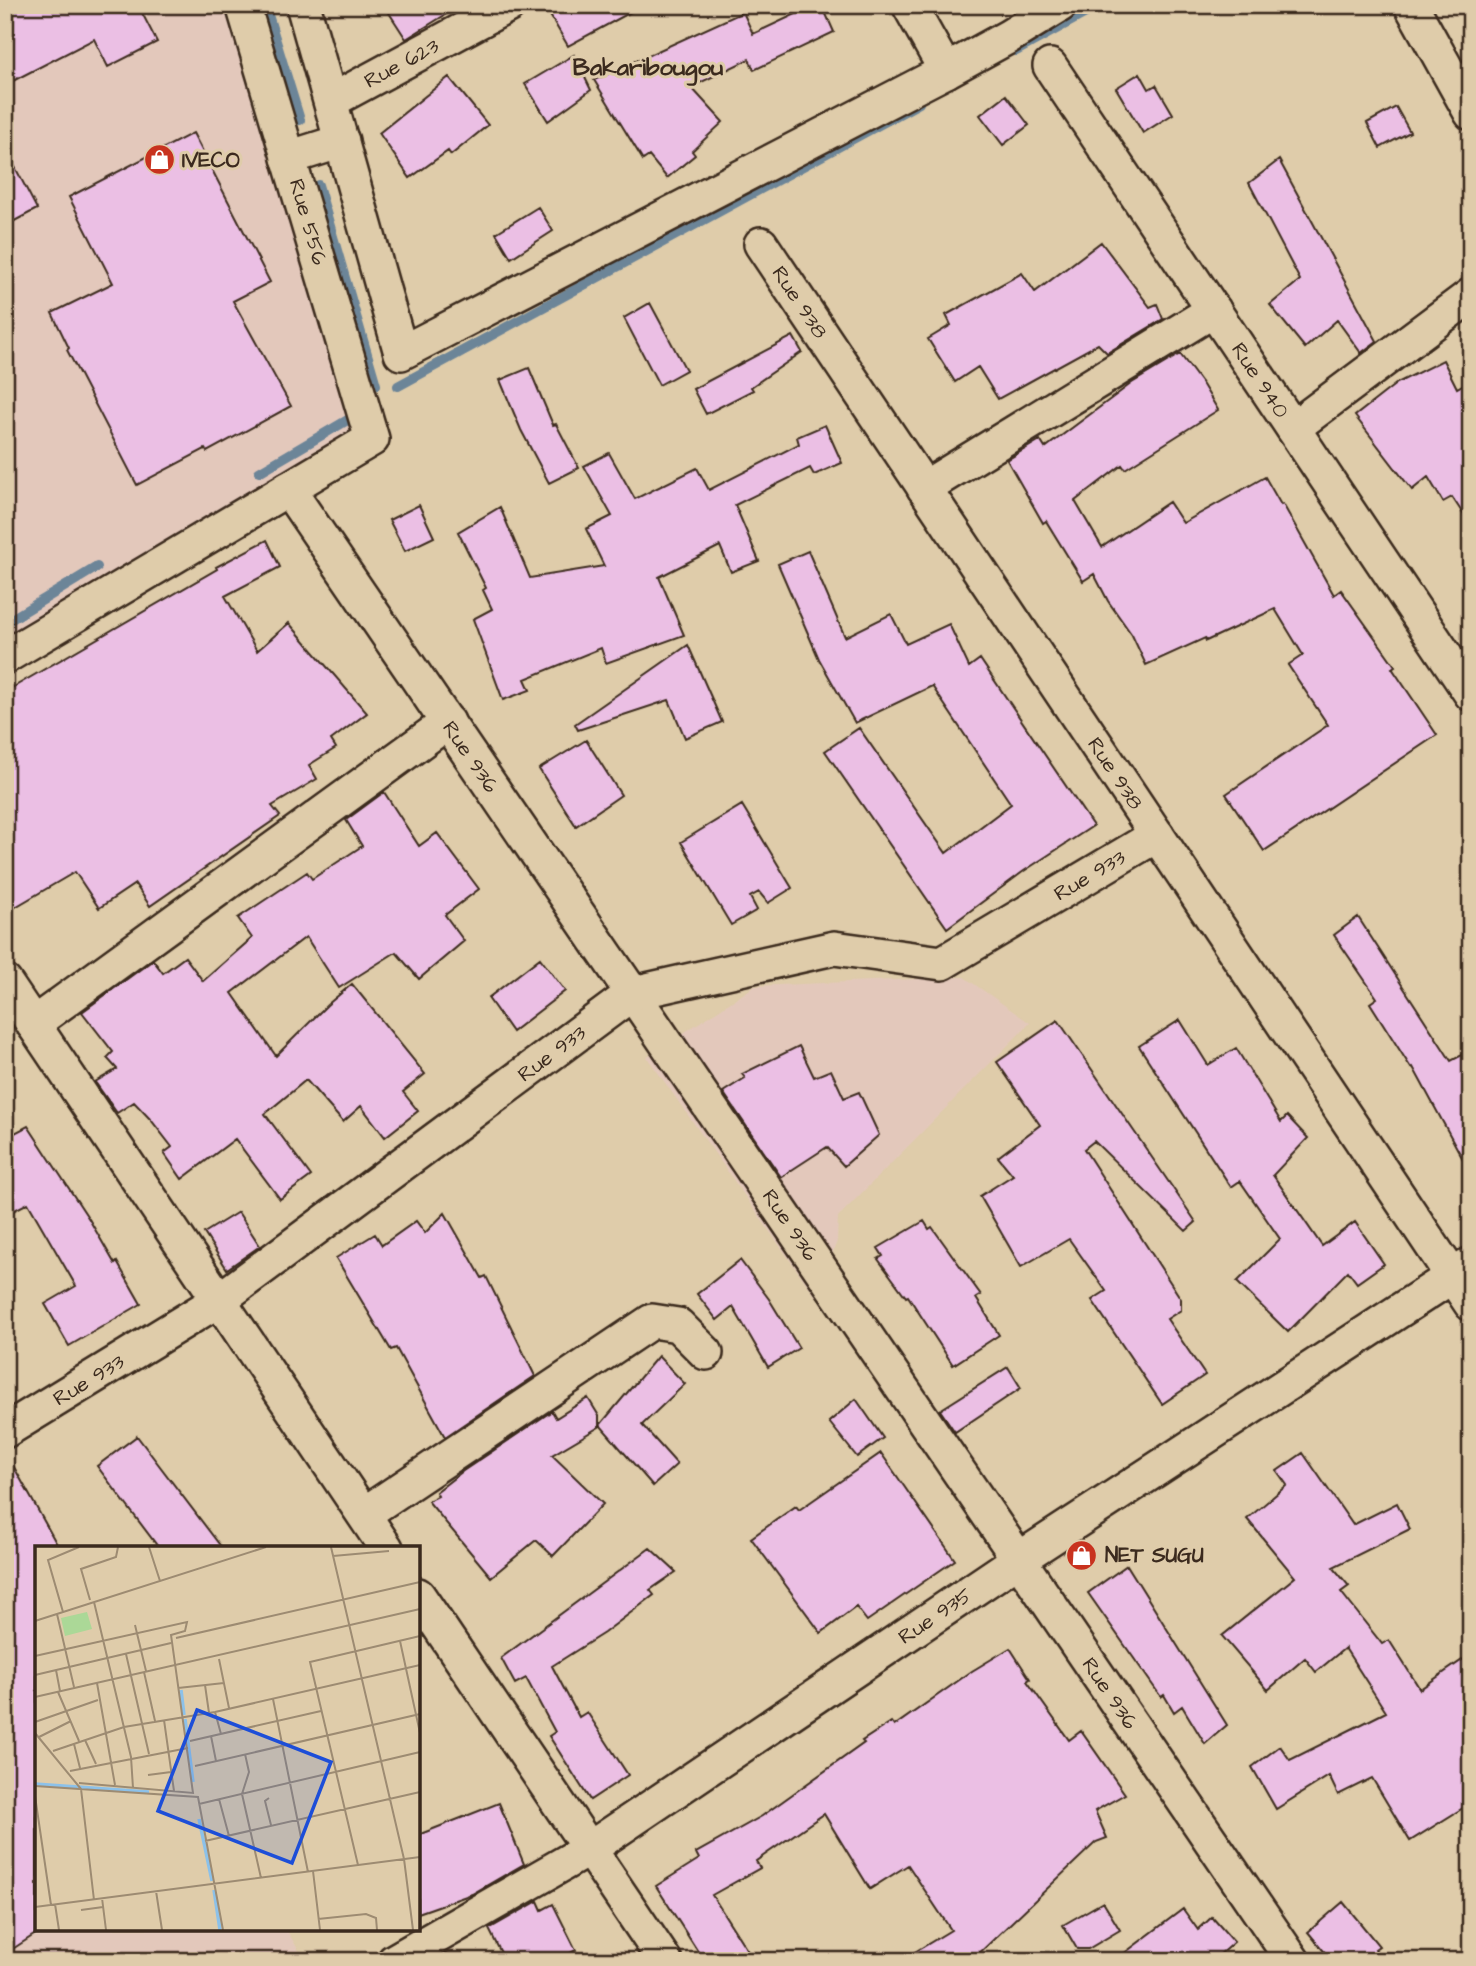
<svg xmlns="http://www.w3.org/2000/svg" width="1476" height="1966" font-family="'Architects Daughter',sans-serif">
<rect width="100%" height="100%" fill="#dfccaa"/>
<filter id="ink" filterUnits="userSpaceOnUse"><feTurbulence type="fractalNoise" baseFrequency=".0143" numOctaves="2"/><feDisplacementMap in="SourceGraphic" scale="14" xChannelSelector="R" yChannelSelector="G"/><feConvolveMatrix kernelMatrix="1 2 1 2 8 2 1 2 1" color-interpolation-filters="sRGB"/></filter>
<g filter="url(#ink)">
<path fill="#e3c8bb" d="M5 5H235L363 428 5 643Z
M964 977 1030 1023 838 1217 837 1241 816 1297 647 1057 755 986Z
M5 1462 37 1548V1929H286L305 1961H5Z"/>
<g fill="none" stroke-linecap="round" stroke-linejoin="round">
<path stroke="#6c8598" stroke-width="10" d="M265 5 300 120
M1016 51 1100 5
M318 185 376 385
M398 386 919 103
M259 472 351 418
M5 623 97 567"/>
</g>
<path fill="#ebbfe4" stroke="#3b2a1e" stroke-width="2" d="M5 5H138L157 42 108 67 94 39 5 85Z
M384 5H461L406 39Z
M544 5H644L568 46Z
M815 5H822L834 32 754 70 749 59 691 87 723 122 692 151 695 155 667 178 649 156 643 160 594 80 743 12 753 34Z
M574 55 591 90 548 121 525 84Z
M1140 73 1149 89 1156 85 1173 114 1143 133 1116 88Z
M449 77 488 125 451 155 448 151 410 178 379 133Z
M1006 95 1029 125 1003 145 980 115Z
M1396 107 1410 132 1380 148 1367 123Z
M193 133 270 282 233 301 291 406 207 452 205 449 137 485 67 350 69 348 52 313 113 283 69 197Z
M5 148 37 209 5 226Z
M1279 160 1377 341 1361 353 1337 320 1305 348 1270 305 1300 280 1249 183Z
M538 207 553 231 511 258 496 233Z
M1101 242 1150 307 1157 304 1163 319 1107 353 1098 344 998 399 978 367 955 382 928 339 951 325 946 315 1022 273 1035 292Z
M650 303 686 370 659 385 624 318Z
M793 336 802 352 751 387 753 390 706 414 693 389Z
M1180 354 1203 385 1218 410 1125 469 1122 465 1075 501 1102 547 1169 502 1183 523 1265 477 1281 505 1283 504 1334 595 1341 590 1395 666 1392 668 1437 735 1264 851 1226 794 1328 725 1288 665 1303 655 1275 609 1206 641 1205 638 1146 665 1132 635 1108 601 1094 574 1083 581 1046 521 1043 523 1007 460 1040 440 1045 448 1132 383Z
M1443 360 1457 388 1471 380V526L1452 497 1443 502 1428 477 1412 490 1355 416 1397 383Z
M529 368 553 425 556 424 579 468 549 483 521 430 500 380Z
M825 425 842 463 814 475 810 468 735 505 759 561 731 572 720 546 659 577 684 635 606 663 601 648 525 679 530 690 503 700 473 619 492 609 483 590 486 588 458 532 500 507 530 578 604 566 586 529 612 516 584 466 609 453 635 499 697 468 709 490 799 444 797 437Z
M419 505 434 537 405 551 389 520Z
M267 540 280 567 225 596 257 651 289 623 367 713 331 740 336 748 309 765 317 779 272 806 280 816 150 906 135 884 99 908 75 872 5 913V692L217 569 216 567Z
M808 551 845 637 891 614 906 644 949 624 969 667 980 659 1093 826 1024 871 947 928 825 751 859 728 946 853 1011 804 932 686 855 723 819 659 778 564Z
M688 645 722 722 685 738 669 700 578 730 575 724Z
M586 740 621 795 576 826 539 769Z
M384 792 419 846 437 833 479 889 445 915 464 941 419 979 396 952 339 988 306 937 232 993 276 1056 327 1005 352 984 425 1074 403 1092 418 1111 385 1137 361 1106 343 1122 306 1080 265 1114 311 1176 280 1199 235 1139 182 1179 164 1153 172 1147 151 1120 134 1102 117 1113 95 1082 117 1069 107 1058 113 1052 82 1012 153 960 163 973 185 957 203 981 252 938 238 918 307 872 312 879 362 846 346 820Z
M742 805 792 888 768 903 759 892 750 897 757 910 731 925 681 842Z
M1358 917 1451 1061 1462 1055 1471 1070V1174L1413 1067 1411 1068 1370 1003 1377 998 1334 935Z
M540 958 565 991 512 1032 488 998Z
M1058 1020 1196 1222 1186 1231 1094 1141 1084 1149 1181 1299V1310L1167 1319 1205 1375 1162 1404 1092 1300 1106 1291 1069 1239 1021 1267 980 1196 1013 1175 998 1157 1040 1125 997 1062Z
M1180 1020 1208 1065 1236 1048 1281 1122 1287 1116 1308 1138 1273 1175 1322 1246 1355 1222 1384 1264 1357 1283 1348 1271 1288 1332 1237 1282 1280 1239 1240 1181 1231 1187 1139 1046Z
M799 1046 814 1077 831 1070 844 1098 859 1092 879 1135 844 1166 827 1147 781 1177 723 1092 745 1078 742 1074Z
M28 1126 89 1219 115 1264 117 1262 141 1304 69 1346 45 1304 76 1286 28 1203 5 1215V1138Z
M238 1212 260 1246 227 1269 204 1233Z
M445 1213 482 1278 486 1276 535 1376 445 1437 396 1348 391 1350 336 1258 375 1234 382 1245 416 1221 425 1233Z
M924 1221 929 1229 932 1227 981 1295 976 1298 999 1335 953 1365 908 1296 906 1297 878 1259 883 1256 878 1248Z
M740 1260 769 1299 799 1348 768 1367 733 1307 717 1320 697 1294Z
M658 1356 685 1384 642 1425 677 1464 653 1486 600 1425Z
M1008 1367 1021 1388 955 1432 940 1410Z
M588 1398 599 1416V1427L552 1455 603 1504 553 1556 536 1540 491 1577 428 1501 438 1496 436 1492 463 1471 552 1411 556 1418Z
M856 1399 883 1438 857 1457 829 1422Z
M137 1436 222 1548H159L97 1466Z
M5 1451 59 1548H37V1933L5 1954Z
M881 1453 955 1560 867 1621 856 1607 821 1633 751 1538 796 1506 799 1510Z
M1303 1453 1353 1525 1397 1503 1410 1529 1333 1567 1349 1586 1341 1592 1382 1644 1389 1640 1420 1689 1471 1654V1803L1410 1841 1372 1778 1338 1795 1329 1776 1276 1809 1252 1767 1280 1746 1290 1760 1386 1712 1345 1648 1316 1672 1305 1658 1268 1690 1222 1636 1295 1577 1247 1519 1287 1485 1277 1471Z
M650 1548 676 1572 650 1590 654 1595 604 1633 552 1666 579 1717 587 1712 628 1775 590 1800 549 1736 555 1732 526 1678 515 1684 501 1658Z
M1127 1565 1227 1725 1205 1744 1182 1706 1174 1712 1164 1695 1161 1697 1088 1593Z
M1010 1648 1030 1679 1027 1681 1069 1740 1081 1731 1125 1794 1095 1811 1107 1838 1096 1842 971 1961H900L951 1930 908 1865 870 1889 824 1814 756 1861 760 1868 712 1895 754 1961H704L656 1886 699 1859 696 1853 762 1816 864 1743 862 1741 891 1722 894 1726 972 1671Z
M499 1803 524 1864 472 1894 418 1913V1835Z
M538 1901 542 1910 553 1904 576 1950 556 1961H505L489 1929Z
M1103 1902 1120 1930 1088 1949H1077L1063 1925Z
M1343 1902 1379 1946 1375 1949 1384 1961H1332L1308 1932Z
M1183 1909 1198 1930 1212 1917 1234 1942 1217 1957 1220 1961H1114Z"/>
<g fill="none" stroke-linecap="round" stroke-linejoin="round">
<defs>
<g id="minor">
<path d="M303 5 401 353 946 71 1008 37 1060 5"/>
<path d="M909 5 946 71"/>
<path d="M1411 5 1471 113"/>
<path id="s1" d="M1050 66 1471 694"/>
<path id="s2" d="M331 101 509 5"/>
<path d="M288 158 342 141"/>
<path id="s3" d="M761 244 1471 1304"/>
<path d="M1293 428 1471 295"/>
<path d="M924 488 1214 310"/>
<path id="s4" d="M288 489 1293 1961"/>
<path d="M5 657 372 439 243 5"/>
<path d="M5 982 386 1548"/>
<path d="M33 1024 448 722"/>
<path id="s5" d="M5 1431 219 1300 633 993 834 948 942 963 1157 835"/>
<path d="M364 1514 652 1321 678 1325 706 1353"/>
<path d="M418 1595 665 1961"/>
<path id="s6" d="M394 1961 589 1849 1019 1559 1471 1264"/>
</g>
</defs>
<use href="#minor" stroke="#3b2a1e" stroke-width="38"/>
<use href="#minor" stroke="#dfccaa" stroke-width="33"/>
</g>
</g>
<defs>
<symbol id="shop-disc" viewBox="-11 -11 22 22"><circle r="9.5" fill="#c8321e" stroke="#dfccaa"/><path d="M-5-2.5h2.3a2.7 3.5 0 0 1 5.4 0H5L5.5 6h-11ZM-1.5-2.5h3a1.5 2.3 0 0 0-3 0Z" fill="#fff"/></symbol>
</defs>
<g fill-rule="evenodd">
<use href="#shop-disc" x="142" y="142" width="35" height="35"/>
<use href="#shop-disc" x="1064" y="1538" width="35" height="35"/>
</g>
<g text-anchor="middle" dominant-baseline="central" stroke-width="6" stroke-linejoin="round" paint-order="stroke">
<g font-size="21" fill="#3b2a1e" stroke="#dfccaa">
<text stroke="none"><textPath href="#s2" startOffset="80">Rue 623</textPath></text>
<text transform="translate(308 222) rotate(74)">Rue 556</text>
<text stroke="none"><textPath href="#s3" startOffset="70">Rue 938</textPath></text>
<text stroke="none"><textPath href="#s1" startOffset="378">Rue 940</textPath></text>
<text stroke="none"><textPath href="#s4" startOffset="324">Rue 936</textPath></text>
<text stroke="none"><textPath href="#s3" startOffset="637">Rue 938</textPath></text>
<text stroke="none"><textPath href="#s5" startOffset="1253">Rue 933</textPath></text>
<text stroke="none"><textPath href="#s5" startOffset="665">Rue 933</textPath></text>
<text stroke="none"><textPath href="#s4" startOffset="891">Rue 936</textPath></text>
<text stroke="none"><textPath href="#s5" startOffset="98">Rue 933</textPath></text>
<text stroke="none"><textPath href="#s6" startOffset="642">Rue 935</textPath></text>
<text stroke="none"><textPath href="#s4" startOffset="1458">Rue 936</textPath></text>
</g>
<g font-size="21" font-weight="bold" fill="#3b2a1e" stroke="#dfccaa" text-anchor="start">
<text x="182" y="160">IVECO</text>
<text x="1105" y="1555">NET SUGU</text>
</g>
<g font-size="24" font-weight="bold" fill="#3b2a1e" stroke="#dfccaa">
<text x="648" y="68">Bakaribougou</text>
</g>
</g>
<g transform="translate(35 1546)">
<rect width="385" height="385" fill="#dfccaa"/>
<path d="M52 66 57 83 30 90 26 72Z" fill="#abd897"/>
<path fill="none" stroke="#8cc1e9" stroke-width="3.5" d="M146 144 149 169M150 173 158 236M0 238 114 246M164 273 177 335M179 344 185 384"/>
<path fill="none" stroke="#9d8b72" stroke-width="2" d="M114 1 125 35M296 1 369 313M298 10 354 5M55 54 46 23 81 11 83 1M59 56 96 211 98 242M28 66 13 14 44 1M22 68 39 141M0 75 231 1M100 79 111 125M141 92 385 36M365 95 385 187M91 108 114 208M0 110 152 76 150 85 136 89 158 247 44 237M184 113 194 162M21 124 25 145M109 126 120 175M0 129 136 97M62 137 80 239M170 139 174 167M143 142 189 137M23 146 44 195M0 151 385 63M238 153 273 326M180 166 186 188M129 174 139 245M0 176 63 154M0 187 46 243 59 354M176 190 181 215M4 191 36 175M50 194 61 218M155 195 286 165M39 198 45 222M18 205 89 181 180 166 385 119M210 208 214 226 207 248 226 332M160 220 385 168M35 225 153 202M113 229 136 226M0 240 163 251 188 384M0 250 16 359M234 252 230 255 236 279M184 253 194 290M164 258 385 206M170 295 385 246M369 313 378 384M323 319 275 116 385 90M278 325 285 384M121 345 127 384M67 352 71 384M20 358 24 384M0 361 385 311M46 364 68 361M283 373 331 368 341 372 342 384"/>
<path fill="#1d4ed8" fill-opacity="0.15" stroke="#1d4ed8" stroke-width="3.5" d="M162 164 296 216 257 317 123 265Z"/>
<rect width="385" height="385" fill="none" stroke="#3b2a1e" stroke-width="3.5"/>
</g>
<rect width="1476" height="1966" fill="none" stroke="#dfccaa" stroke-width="28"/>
<rect x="14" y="14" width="1448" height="1938" fill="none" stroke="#3b2a1e" stroke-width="2.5" filter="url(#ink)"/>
</svg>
